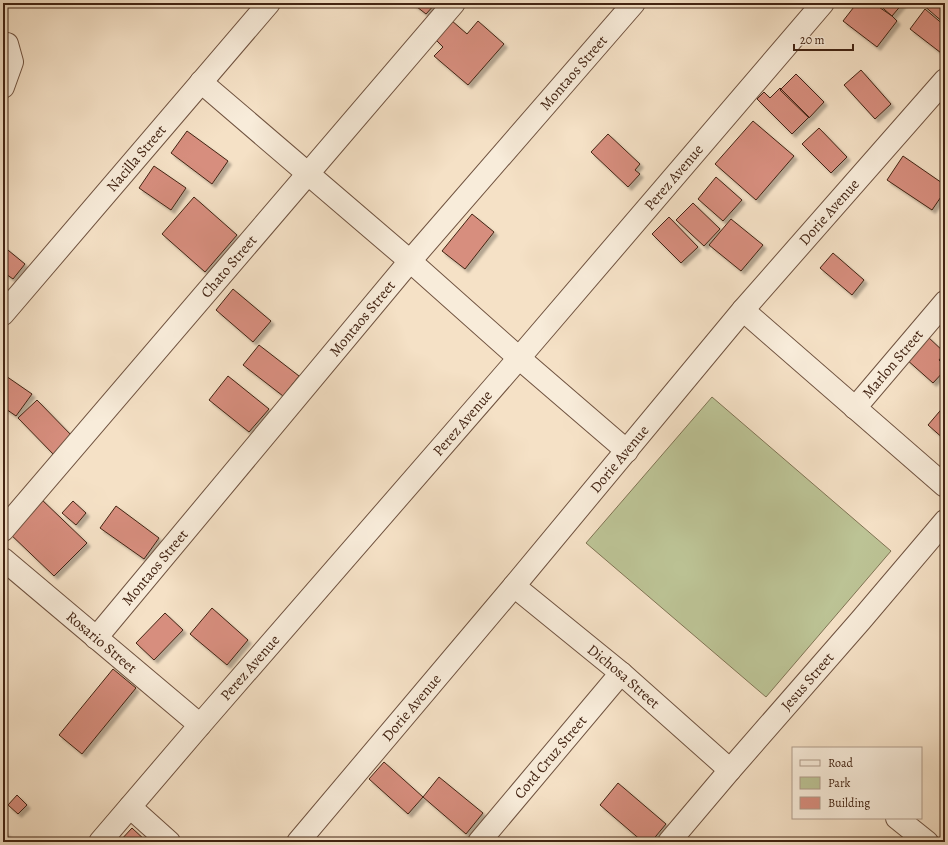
<svg xmlns="http://www.w3.org/2000/svg" width="948" height="845" font-family="Alegreya,serif">
<defs>
<filter id="shadow"><feDropShadow dx="3.5" dy="3.5" stdDeviation="1" flood-color="#0004"/></filter>
</defs>
<rect width="100%" height="100%" fill="#f5e1c6"/>
<filter id="stains"><feTurbulence type="fractalNoise" baseFrequency=".005" numOctaves="4"/><feColorMatrix values="0 0 0 0 .2 0 0 0 0 .09 0 0 0 0 .02 0 0 0 .5 -.17"/></filter>
<radialGradient id="worn" r=".72"><stop offset=".6" stop-color="#630" stop-opacity="0"/><stop offset="1" stop-color="#630" stop-opacity=".3"/></radialGradient>
<path fill="#bcc395" stroke="#807454" d="M712 397 891 551 766 697 586 543Z"/>
<path fill="#d78e7e" stroke="#432413" filter="url(#shadow)" d="M412 3H436L426 14Z
M857 3H873L892 16 897 21 877 47 843 21Z
M877 3H903L892 16Z
M923 3H945V24L922 4Z
M925 9 945 26V56L910 29Z
M451 20 467 34 478 21 504 44 468 85 434 56 443 47 435 39Z
M861 70 891 104 875 119 844 85Z
M796 74 824 102 809 118 780 90Z
M780 88 809 117 792 134 757 99 764 92 770 98Z
M753 121 794 156 756 200 715 164Z
M819 128 847 157 831 173 802 144Z
M187 131 228 161 212 184 171 153Z
M608 134 640 164 635 170 640 174 628 187 591 152Z
M903 156 945 185V191L932 210 887 180Z
M154 166 186 188 171 210 139 188Z
M716 177 742 200 723 221 698 199Z
M194 197 237 235 205 272 162 234Z
M693 203 720 229 704 246 676 220Z
M472 214 494 232 465 269 442 251Z
M669 217 698 247 681 263 652 234Z
M731 219 763 245 741 271 709 245Z
M3 246 25 264 13 279 3 272Z
M833 253 864 280 852 295 820 268Z
M233 289 271 321 253 342 216 310Z
M927 336 945 353 939 360 945 366V370L933 383 906 359Z
M259 345 299 376 283 396 243 365Z
M3 374 32 394 16 416 3 407Z
M228 376 269 409 249 432 209 400Z
M37 400 74 438 55 456 18 418Z
M945 405V440L928 425Z
M39 497 87 543 54 576 7 531Z
M73 501 86 513 76 525 62 513Z
M116 506 159 538 144 559 100 528Z
M212 608 248 640 227 665 190 634Z
M165 613 183 630 154 660 136 643Z
M113 669 136 688 82 754 59 735Z
M384 762 423 797 408 814 369 779Z
M439 777 483 813 466 834 423 797Z
M618 783 666 824 651 842H643L600 805Z
M17 795 27 805 18 814 8 805Z
M132 828 147 842H119Z
M3 831 8 835 3 840Z"/>
<g fill="none" stroke-linecap="round" stroke-linejoin="round">
<defs>
<g id="minor">
<path d="M201 82 410 261 519 358 627 451"/>
<path d="M3 87 12 62 7 44"/>
<path d="M743 310 945 486"/>
<path id="s1" d="M3 314 269 3"/>
<path id="s2" d="M855 408 945 302"/>
<path id="s3" d="M3 530 454 3"/>
<path id="s4" d="M3 559 200 725"/>
<path id="s5" d="M514 586 621 673 730 770"/>
<path id="s6" d="M96 638 410 261 634 3"/>
<path d="M130 807 169 842"/>
<path d="M897 818 927 842"/>
<path id="s7" d="M100 842 200 725 519 358 823 3"/>
<path id="s8" d="M298 842 514 586 743 310 945 80"/>
<path id="s9" d="M479 842 621 673"/>
<path id="s10" d="M669 842 730 770 861 620 945 521"/>
</g>
</defs>
<use href="#minor" stroke="#705340" stroke-width="24"/>
<use href="#minor" stroke="#f8ecda" stroke-width="22"/>
</g>
<g text-anchor="middle" dominant-baseline="central" stroke-width="3" stroke-linejoin="round" paint-order="stroke">
<g font-size="15" fill="#432413" stroke="#f8ecda">
<text stroke="none"><textPath href="#s6" startOffset="740">Montaos Street</textPath></text>
<text stroke="none"><textPath href="#s1" startOffset="205">Nacilla Street</textPath></text>
<text stroke="none"><textPath href="#s7" startOffset="878">Perez Avenue</textPath></text>
<text stroke="none"><textPath href="#s8" startOffset="824">Dorie Avenue</textPath></text>
<text stroke="none"><textPath href="#s3" startOffset="347">Chato Street</textPath></text>
<text stroke="none"><textPath href="#s6" startOffset="416">Montaos Street</textPath></text>
<text stroke="none"><textPath href="#s2" startOffset="58">Marlon Street</textPath></text>
<text stroke="none"><textPath href="#s7" startOffset="554">Perez Avenue</textPath></text>
<text stroke="none"><textPath href="#s8" startOffset="500">Dorie Avenue</textPath></text>
<text stroke="none"><textPath href="#s6" startOffset="92">Montaos Street</textPath></text>
<text stroke="none"><textPath href="#s4" startOffset="129">Rosario Street</textPath></text>
<text stroke="none"><textPath href="#s7" startOffset="230">Perez Avenue</textPath></text>
<text stroke="none"><textPath href="#s5" startOffset="142">Dichosa Street</textPath></text>
<text stroke="none"><textPath href="#s10" startOffset="212">Jesus Street</textPath></text>
<text stroke="none"><textPath href="#s8" startOffset="176">Dorie Avenue</textPath></text>
<text stroke="none"><textPath href="#s9" startOffset="111">Cord Cruz Street</textPath></text>
</g>
</g>
<rect width="948" height="845" fill="none" stroke="#f5e1c6" stroke-width="16"/>
<rect x="4" y="4" width="940" height="837" fill="none" stroke="#432413" stroke-width="2"/>
<rect x="8" y="8" width="932" height="829" fill="none" stroke="#432413"/>
<rect x="792" y="747" width="130" height="72" fill="#f8ecda" stroke="#b09c8a"/>
<rect x="800" y="760" width="20" height="6" fill="#f8ecda" stroke="#b09c8a"/>
<text x="828" y="767" font-size="12" fill="#432413">Road</text>
<rect x="800" y="777" width="20" height="12" fill="#bcc395" stroke="#b09c8a"/>
<text x="828" y="787" font-size="12" fill="#432413">Park</text>
<rect x="800" y="797" width="20" height="12" fill="#d78e7e" stroke="#b09c8a"/>
<text x="828" y="807" font-size="12" fill="#432413">Building</text>
<path d="M794 44v6h59v-6" fill="none" stroke="#432413" stroke-width="2"/>
<text x="800" y="44" font-size="12" fill="#432413" stroke="#f8ecda" stroke-width="3" paint-order="stroke">20 m</text>
<rect width="100%" height="100%" filter="url(#stains)"/>
<rect width="100%" height="100%" fill="url(#worn)"/>
</svg>
